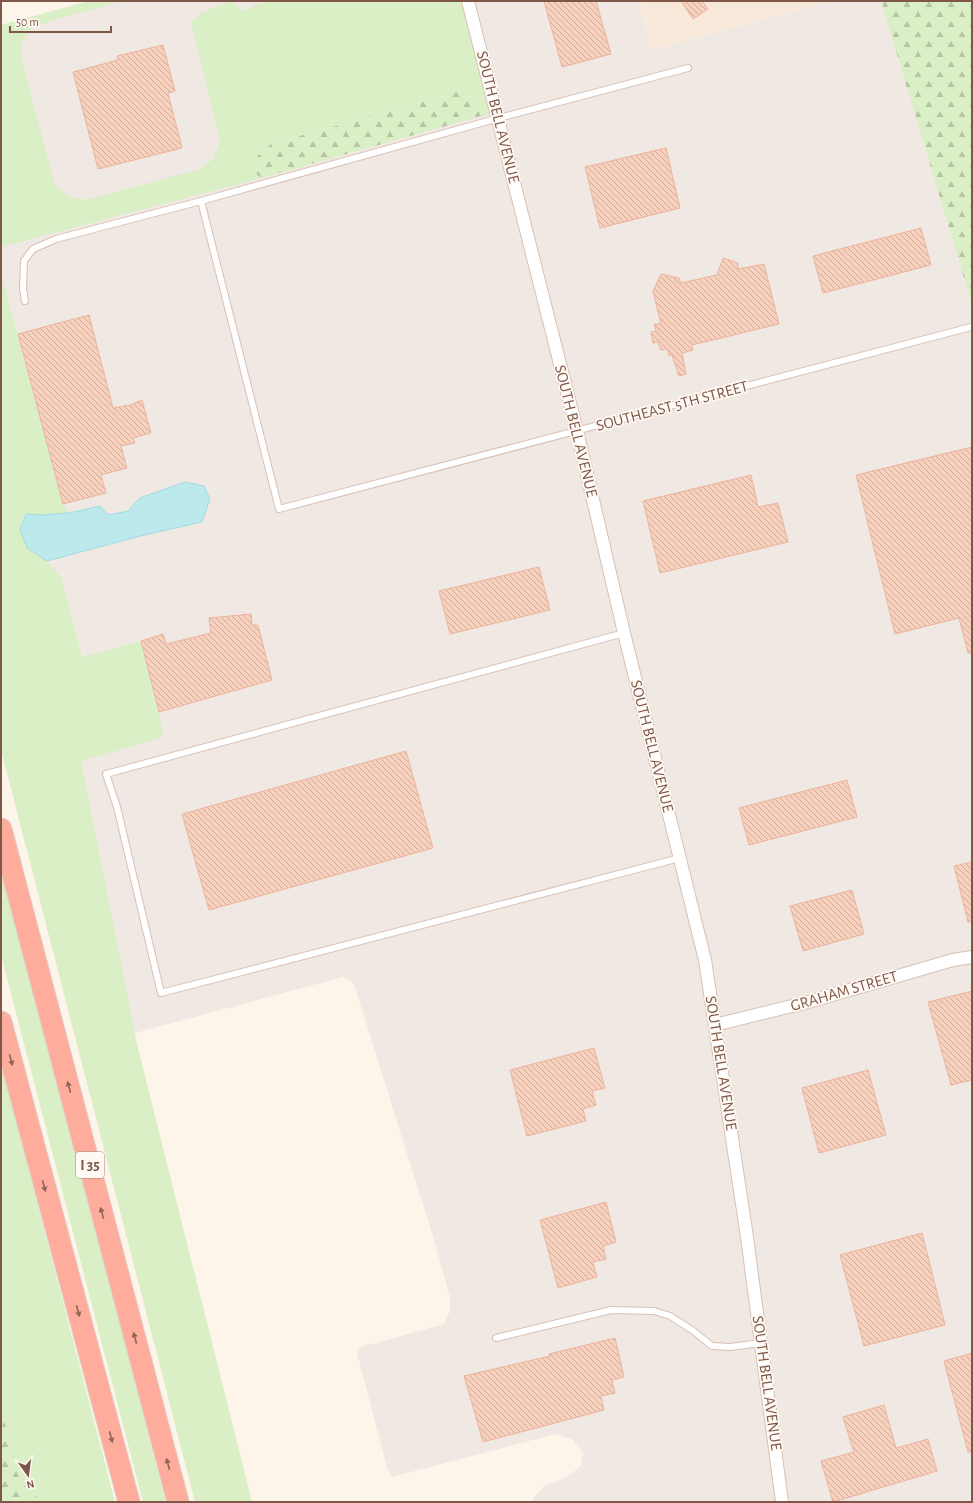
<svg xmlns="http://www.w3.org/2000/svg" width="973" height="1503" font-family="'Alegreya Sans',sans-serif">
<defs>
<pattern id="forest-firs" width="22" height="20" patternUnits="userSpaceOnUse"><rect width="22" height="20" fill="#daefc6"/><path d="M5 1l3.5 6h-7zM16 11l3.5 6h-7z" fill="#b6c4a3"/></pattern>
<pattern id="building-back-hatch" width="6" height="6" patternUnits="userSpaceOnUse"><rect width="6" height="6" fill="#f7d0be"/><path d="M-1 5l2 2M0 0l6 6M5-1l2 2" fill="none" stroke="#cdac9c"/></pattern>
</defs>
<rect width="100%" height="100%" fill="#fef5ea"/>
<path fill="#f9e9da" d="M639 1H834L651 50Z"/>
<path fill="#f0e8e3" d="M89 1H639L651 50 834 1H881L972 305V1502H530L544 1486 567 1477 581 1466 583 1452 573 1440 556 1434 392 1477 388 1471 357 1353 361 1347 444 1324 450 1311V1297L432 1233 354 984 343 977 135 1033 1 517V25Z"/>
<path fill="#daefc6" d="M89 1H123L56 19 32 28 22 42V60L55 186 71 197 85 200 201 169 212 160 220 142 191 21 201 13 231 1 243 11 258 4 270 1H462L492 113 481 116 474 98 458 92 271 144 257 175 262 178 1 247V25Z
M1 282 4 285 63 504 69 513 41 515H26L27 548 47 561 62 579 82 657 141 641 164 737 81 761 137 1044 252 1502H195L1 750Z
M1 864 166 1502H143L1 955Z
M1 1063 115 1502H42L20 1481 1 1409Z"/>
<path fill="url(#forest-firs)" d="M881 1H972V305Z
M458 92 474 98 481 116 262 178 257 175 252 161 271 144Z
M1 1409 20 1481 42 1502H1Z"/>
<path fill="#bbe9ec" stroke="#a0dbdf" d="M185 482 204 486 210 499 202 522 144 535 47 561 27 548 20 529 26 514 41 515 69 513 100 506 108 515 128 511 140 498Z"/>
<path fill="url(#building-back-hatch)" stroke="#ecb49d" d="M544 1H596L611 54 562 67Z
M681 1H702L708 9 693 19Z
M163 45 175 91 168 93 182 148 98 169 73 72 118 60 117 56Z
M666 148 680 208 600 228 585 167Z
M921 228 931 265 823 293 813 256Z
M723 258 738 263V269L764 264 779 324 692 345 693 350 682 353 686 374 679 376 672 355 669 356 667 349 661 350 658 342 653 343 651 332 656 331 654 324H661L653 291 661 274 679 278 681 283 717 275Z
M89 315 113 408 130 405 142 400 151 433 133 438 135 443 121 446 127 468 101 475 106 493 63 504 18 334Z
M972 447V653H968L959 618 895 634 856 475Z
M751 475 758 507 778 503 788 542 660 573 643 501Z
M539 567 550 610 450 634 439 591Z
M251 614 252 625H258L272 680 159 712 141 641 163 634 166 644 211 633 209 618Z
M406 751 433 848 209 910 182 814Z
M847 780 857 817 749 845 739 808Z
M972 862V921L968 922 954 866Z
M852 890 864 934 803 951 790 906Z
M972 991V1080L951 1085 928 1002Z
M594 1048 605 1088 592 1091 596 1105 583 1109 586 1121 527 1136 510 1070Z
M868 1070 886 1135 819 1153 802 1088Z
M606 1202 616 1242 603 1246 606 1259 593 1262 597 1277 558 1288 540 1220Z
M922 1233 945 1325 864 1346 840 1255Z
M615 1338 624 1377 612 1380 615 1393 601 1396 604 1410 483 1442 464 1376 550 1356 549 1354Z
M972 1353V1452H968L944 1361Z
M884 1405 896 1448 928 1439 937 1471 833 1502 821 1461 854 1452 843 1417Z"/>
<g fill="none" stroke-linecap="round" stroke-linejoin="round">
<defs>
<path id="lane" d="M201 201 279 509 971 327
M25 301 23 289 24 261 33 249 56 239 201 201 499 118 688 68
M624 633 106 774 117 807 161 993 680 858
M496 1338 611 1310 654 1311 670 1316 692 1330 712 1346 730 1347 761 1343"/>
<path id="street" d="M468 1 577 431 624 633 705 960 747 1237 782 1502
M715 1025 808 1002 953 960 972 957"/>
<path id="highway" d="M1 829 178 1502
M1 1022 129 1502"/>
</defs>
<use href="#lane" stroke="#d8c0b2" stroke-width="8"/>
<use href="#street" stroke="#d8c0b2" stroke-width="14"/>
<use href="#highway" stroke="#ddd3d0" stroke-width="23"/>
<use href="#lane" stroke="#fff" stroke-width="6"/>
<use href="#street" stroke="#fff" stroke-width="12"/>
<use href="#highway" stroke="#feac9b" stroke-width="21"/>
</g>
<defs><path id="oneway-solid" d="M-6-.8H1V-3.2L6.5 0L1 3.2V.8H-6Z"/></defs>
<g fill="#916455">
<use href="#oneway-solid" transform="translate(11 1060) rotate(75)"/>
<use href="#oneway-solid" transform="translate(69 1087) rotate(-105)"/>
<use href="#oneway-solid" transform="translate(44 1186) rotate(75)"/>
<use href="#oneway-solid" transform="translate(102 1213) rotate(-105)"/>
<use href="#oneway-solid" transform="translate(78 1311) rotate(75)"/>
<use href="#oneway-solid" transform="translate(135 1338) rotate(-105)"/>
<use href="#oneway-solid" transform="translate(111 1437) rotate(75)"/>
<use href="#oneway-solid" transform="translate(168 1464) rotate(-105)"/>
</g>
<g text-anchor="middle" dominant-baseline="central" stroke-width="3.5" stroke-linejoin="round" paint-order="stroke">
<rect fill="#fff9f3" stroke="#a5887c" stroke-width="1" x="76" y="1152" width="28" height="26" rx="3"/>
<g font-size="15" font-weight="bold" fill="#7e5749">
<text x="90" y="1165">I 35</text>
</g>
<g font-size="16" fill="#7e5749" stroke="#fff9f3">
<text transform="translate(498 117) rotate(76)">SOUTH BELL AVENUE</text>
<text transform="translate(672 406) rotate(-15)">SOUTHEAST 5TH STREET</text>
<text transform="translate(576 431) rotate(76)">SOUTH BELL AVENUE</text>
<text transform="translate(652 746) rotate(76)">SOUTH BELL AVENUE</text>
<text transform="translate(844 991) rotate(-16)">GRAHAM STREET</text>
<text transform="translate(721 1063) rotate(81)">SOUTH BELL AVENUE</text>
<text transform="translate(767 1383) rotate(82)">SOUTH BELL AVENUE</text>
</g>
</g>
<rect width="973" height="1503" fill="none" stroke="#7e5749" stroke-width="4"/>
<g transform="translate(28 1475) rotate(166)" stroke="#fff9f3" stroke-width="3" paint-order="stroke">
<path d="M0-3L7 15L0 10L-7 15Z" fill="#7e5749"/>
<text y="-6" font-size="11" font-weight="bold" text-anchor="middle" fill="#7e5749">N</text>
</g>
<path d="M10 26v6h101v-6" fill="none" stroke="#7e5749" stroke-width="2"/>
<text x="16" y="26" font-size="12" fill="#7e5749" stroke="#fff9f3" stroke-width="3" paint-order="stroke">50 m</text>
</svg>
